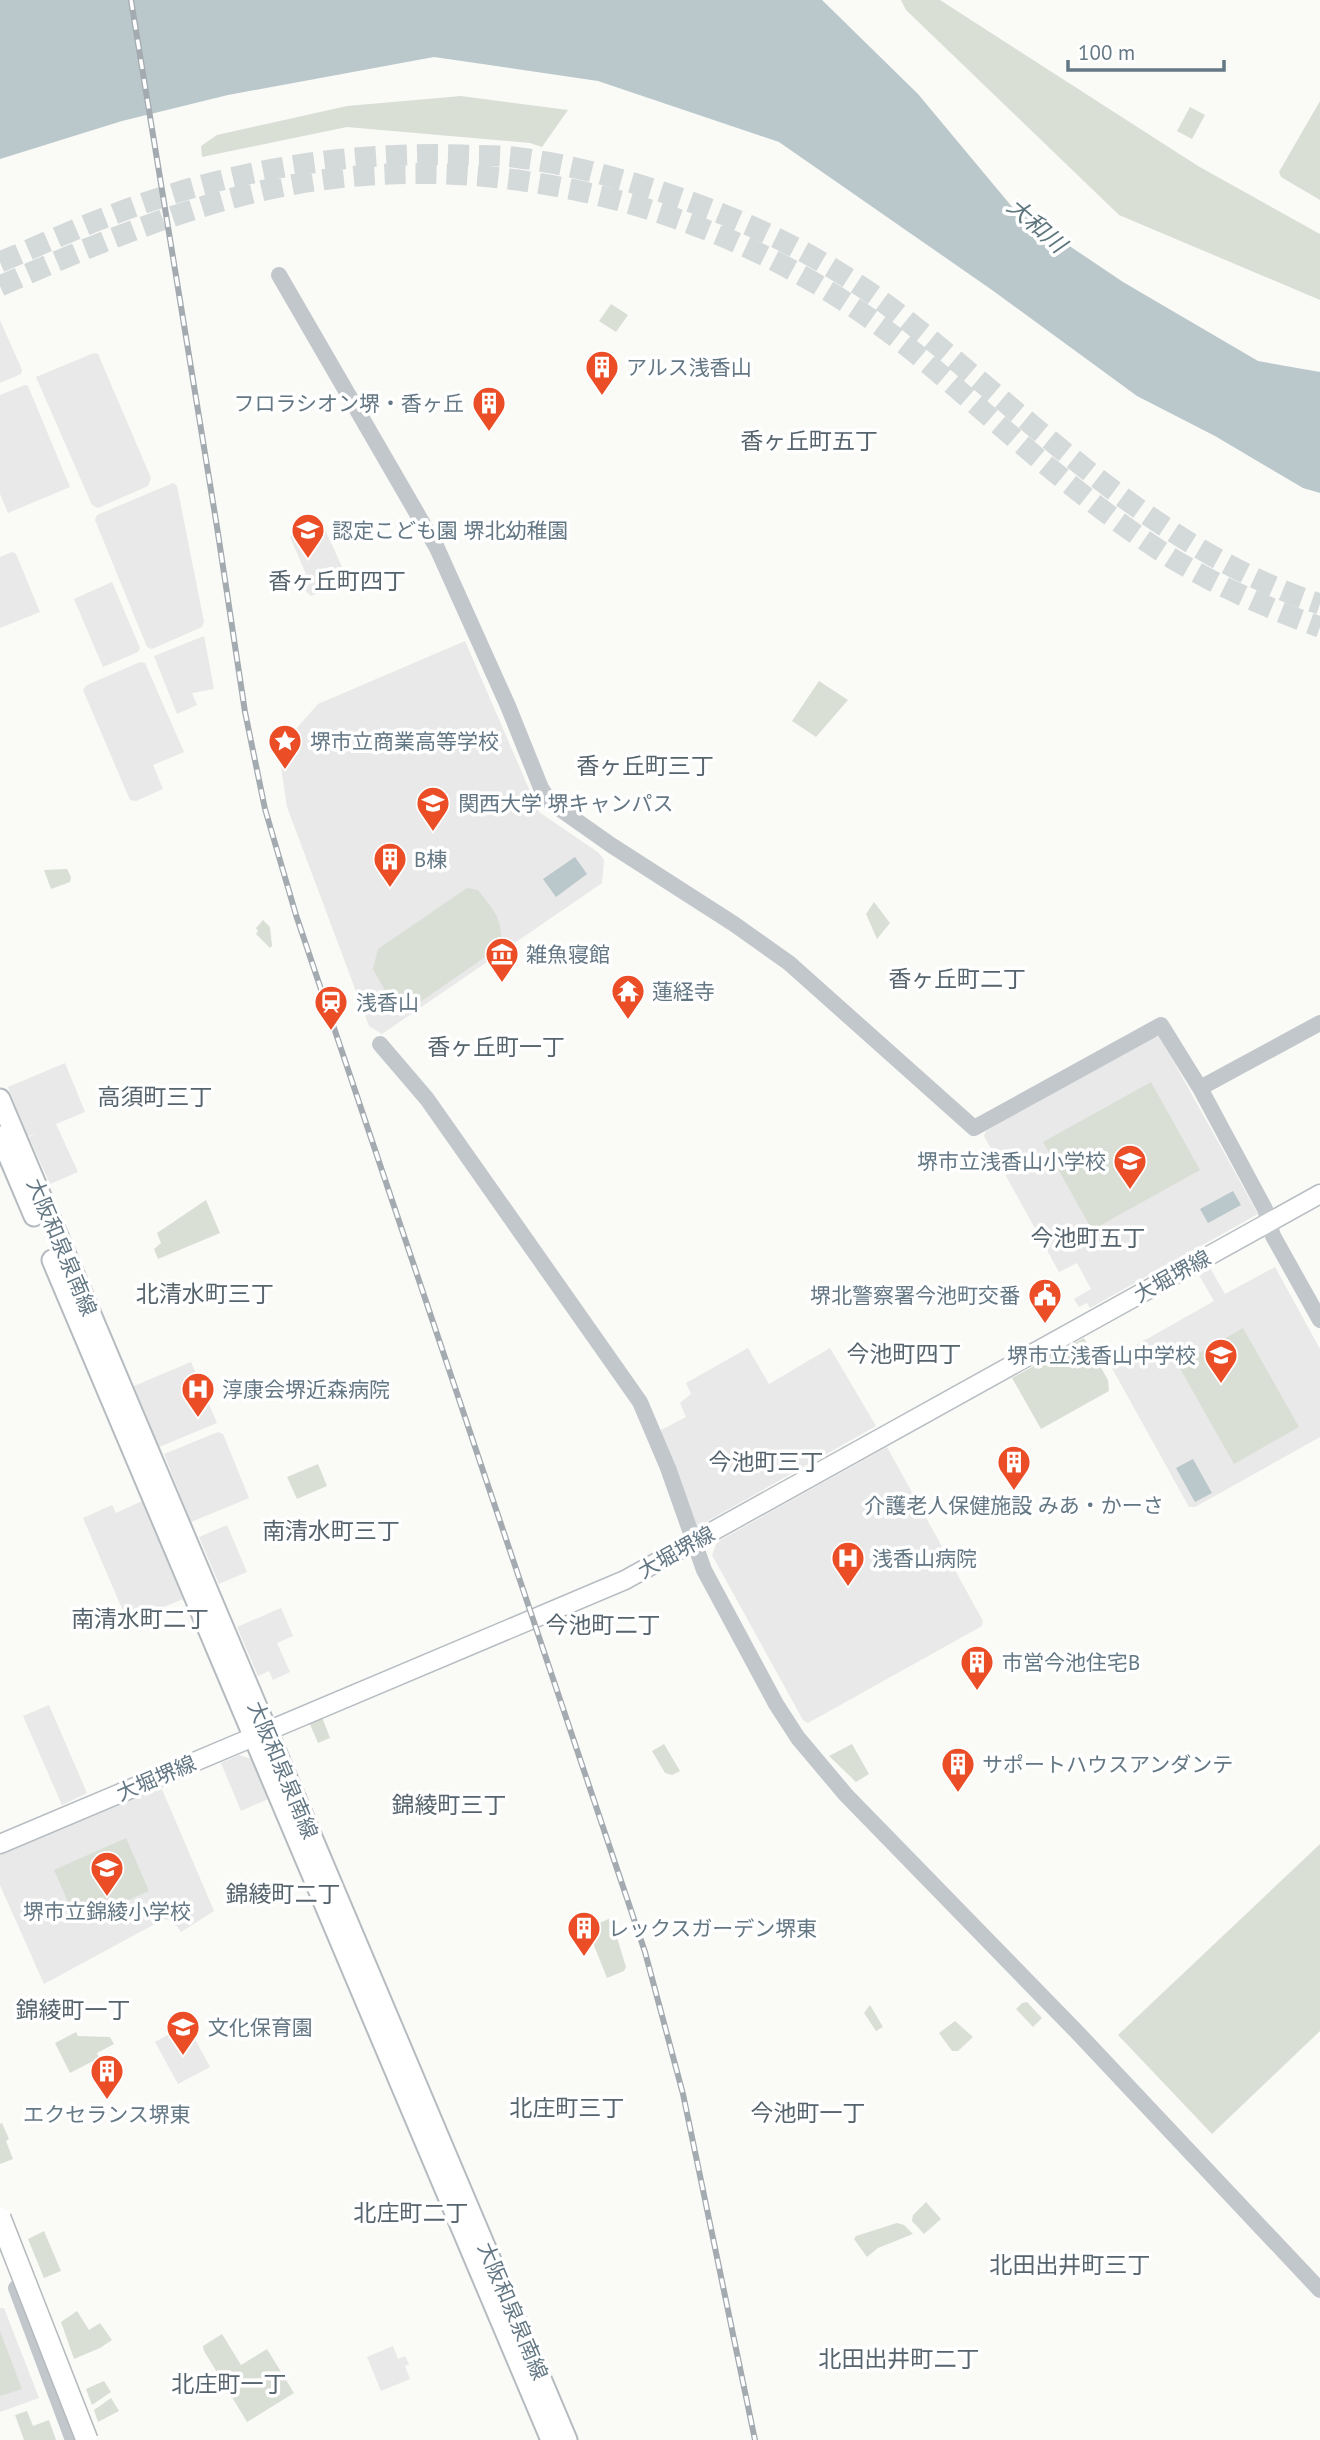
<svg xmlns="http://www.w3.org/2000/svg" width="1320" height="2440" font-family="'PT Sans','Noto Sans JP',sans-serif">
<rect width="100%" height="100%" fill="#fafaf7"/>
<path fill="#e8e9e8" d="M0 320 22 370 21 374 0 383Z
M94 353 98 354 151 478 148 486 98 508 92 505 36 377Z
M25 385 28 386 70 487 8 513 0 494V395Z
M173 483 177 486 204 622 202 627 152 649 147 647 95 520 97 515Z
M322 523 348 580 311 596 298 584 306 574 290 537Z
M12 552 16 554 40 612 0 628V557Z
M112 582 140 648 138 652 103 667 74 599Z
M204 636 214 689 192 693 197 705 177 714 154 656Z
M465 641 539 812 599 853 604 860 602 883 382 1034 369 1026 287 807 276 732 296 729 318 704Z
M140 662 145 663 184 752 153 765 163 789 136 801 130 800 83 690 87 685Z
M1155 1036 1160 1037 1258 1214 1090 1308 1087 1303 1079 1307 1074 1299 1091 1289 1077 1263 1059 1272 984 1136 986 1131Z
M65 1063 85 1112 56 1124 78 1172 50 1184 29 1137 35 1134 28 1136 8 1087Z
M1275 1267 1320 1349V1437L1195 1507H1189L1108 1361 1214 1301 1199 1275 1210 1268 1225 1294Z
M748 1348 769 1384 830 1348 876 1426 697 1527 657 1432 686 1417 680 1403 691 1394 686 1383Z
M191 1362 217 1423 159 1447 134 1386Z
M218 1432 223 1434 249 1498 191 1522 164 1454Z
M887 1447 983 1621 982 1626 808 1723 803 1720 712 1555 717 1542Z
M142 1501 183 1599 130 1621 127 1620 83 1518 112 1505 116 1513Z
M227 1525 247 1572 219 1584 199 1537Z
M281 1608 293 1636 277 1643 290 1672 273 1680 269 1671 258 1676 237 1627Z
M49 1705 87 1793 62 1805 23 1716Z
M239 1755 252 1759 268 1799 241 1811 221 1763Z
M161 1787 214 1911 181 1932 173 1921 164 1919 44 1984 0 1885V1855Z
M189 2028 210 2067 178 2084 155 2042 171 2033 174 2036Z
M0 2308H4L39 2398 0 2412Z
M393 2346 398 2359 405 2356 409 2364 405 2366 410 2379 381 2391 367 2357Z"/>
<path fill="#dadfd6" d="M901 0H940L1198 166 1320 234V300L1119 215 906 10Z
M461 96 568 110 542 147 530 143 347 127 202 157 201 146 217 135 347 106Z
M1320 101V200L1281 177 1279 172Z
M1190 107 1205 115 1192 139 1177 131Z
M611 304 628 315 616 332 599 321Z
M819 681 848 700 816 737 792 721Z
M67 869 71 877 70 882 51 889 44 870Z
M467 888 478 890C494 911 503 918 501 946L416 1005C392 1008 383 987 373 969L378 949Z
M874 902 890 923 877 939 866 914Z
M263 920 270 927 272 946 270 948 256 934 258 931 256 928Z
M1151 1082 1200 1170 1092 1230 1043 1142Z
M206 1200 220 1233 158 1259 154 1249 161 1243 157 1233Z
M1243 1328 1299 1427 1234 1464 1178 1365Z
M1084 1338 1108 1380 1109 1391 1041 1429 1012 1378Z
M318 1464 327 1486 297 1499 287 1477Z
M322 1717 330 1738 318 1743 309 1722Z
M664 1744 680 1771 672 1775 665 1773 652 1751Z
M852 1744 869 1774 856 1782 829 1756Z
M126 1838 149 1891 77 1922 54 1870Z
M1320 1844V2031L1212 2134 1118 2035Z
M611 1918 626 1967 624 1971 607 1978 587 1928Z
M1027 2002 1042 2018 1033 2027 1016 2009 1022 2003Z
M870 2005 883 2027 876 2031 864 2013Z
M955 2021 973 2037 958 2051H952L939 2033Z
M76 2032 78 2036 110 2037 114 2044 97 2053 99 2058 70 2073 55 2043Z
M2 2123 9 2139 6 2141 13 2159 0 2164V2124Z
M926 2202 941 2219 924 2234 912 2221 913 2215Z
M897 2223 904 2225 913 2234 878 2248 867 2257 854 2239 856 2236Z
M44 2231 61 2271 44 2278 28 2239Z
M77 2311 89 2330 100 2323 112 2340 100 2348 74 2359 61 2322Z
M0 2331 22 2389 0 2396Z
M222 2334 241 2365 267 2349 294 2393 247 2422 204 2351 203 2346Z
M104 2381 111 2392 92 2405 86 2389Z
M111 2398 119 2411 98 2422 94 2410Z
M27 2411 33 2426 49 2420 56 2440H24L15 2415Z"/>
<path fill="#bac7cb" d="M0 0H822L918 94 1013 208 1123 282 1258 361 1320 372V493L1303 488 1215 436 1137 396 992 290 779 142 598 81 434 57 228 95 122 121 0 159Z
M575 857 587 874 556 897 543 879Z
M1233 1191 1241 1205 1208 1223 1200 1209Z
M1193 1459 1212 1493 1195 1502 1176 1468Z"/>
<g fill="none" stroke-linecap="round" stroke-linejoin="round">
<path stroke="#d4d9da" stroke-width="21" stroke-dasharray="21 10" stroke-linecap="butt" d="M0 262C36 247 72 230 109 216 221 172 341 151 462 155 479 156 496 155 513 157 570 164 624 179 677 197 758 225 837 264 904 318 1036 423 1156 550 1320 604
M0 286C102 241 210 195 321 180 530 151 752 219 914 352 999 423 1079 500 1173 559 1220 587 1269 609 1320 627"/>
<defs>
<path id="secondary" d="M0 1844 625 1580 1320 1194"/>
<path id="primary" d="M0 1099 567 2440
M0 1136 34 1216
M52 1260 551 2440"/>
</defs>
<use href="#secondary" stroke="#b7bdc2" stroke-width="21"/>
<use href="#primary" stroke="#b5bbbf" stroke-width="23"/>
<path stroke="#c2c7cb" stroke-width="16" d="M279 275 437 548 508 706 541 788 550 802 611 845 734 924 789 963 974 1128 1161 1025 1200 1088 1265 1209 1273 1236 1320 1320
M380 1044 427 1099 640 1402 668 1468 704 1570 776 1704 798 1738 846 1795 1076 2031 1320 2290
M1200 1088 1320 1023
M16 2288 73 2440"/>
<use href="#secondary" stroke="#fff" stroke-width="18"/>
<use href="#primary" stroke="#fff" stroke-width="19"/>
<defs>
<path id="rail" d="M131 0 217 527 245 712 265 809 296 915 645 1952 683 2094 755 2440"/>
</defs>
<use href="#rail" stroke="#a3abb1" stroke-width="6"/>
<use href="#rail" stroke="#fff" stroke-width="3.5" stroke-dasharray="10" stroke-linecap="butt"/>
<defs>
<path id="motorway-bridge" d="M0 2218 87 2440"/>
</defs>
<use href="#motorway-bridge" stroke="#b5babe" stroke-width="24" stroke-linecap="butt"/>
<use href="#motorway-bridge" stroke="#fff" stroke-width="21"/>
</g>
<defs>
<symbol id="building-pin" viewBox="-11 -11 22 30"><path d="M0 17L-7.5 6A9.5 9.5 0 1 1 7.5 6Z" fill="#eb4d26" stroke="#fff"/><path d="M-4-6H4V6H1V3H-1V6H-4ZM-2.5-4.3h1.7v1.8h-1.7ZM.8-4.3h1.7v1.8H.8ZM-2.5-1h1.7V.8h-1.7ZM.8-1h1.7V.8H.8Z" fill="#fff"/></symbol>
<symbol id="school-pin" viewBox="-11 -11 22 30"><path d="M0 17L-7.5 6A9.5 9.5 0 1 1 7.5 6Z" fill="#eb4d26" stroke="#fff"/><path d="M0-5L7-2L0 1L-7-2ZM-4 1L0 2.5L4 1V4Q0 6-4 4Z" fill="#fff"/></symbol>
<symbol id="sight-pin" viewBox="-11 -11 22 30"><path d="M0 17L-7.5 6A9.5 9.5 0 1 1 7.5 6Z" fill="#eb4d26" stroke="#fff"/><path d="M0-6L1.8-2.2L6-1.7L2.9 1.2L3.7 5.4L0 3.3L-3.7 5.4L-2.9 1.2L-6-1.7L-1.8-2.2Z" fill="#fff"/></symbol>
<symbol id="university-pin" viewBox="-11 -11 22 30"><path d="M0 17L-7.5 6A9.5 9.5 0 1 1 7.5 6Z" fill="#eb4d26" stroke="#fff"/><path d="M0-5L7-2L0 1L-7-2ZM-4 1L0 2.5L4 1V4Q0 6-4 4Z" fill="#fff"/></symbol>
<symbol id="museum-pin" viewBox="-11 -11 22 30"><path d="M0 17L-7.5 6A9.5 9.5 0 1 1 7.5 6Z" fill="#eb4d26" stroke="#fff"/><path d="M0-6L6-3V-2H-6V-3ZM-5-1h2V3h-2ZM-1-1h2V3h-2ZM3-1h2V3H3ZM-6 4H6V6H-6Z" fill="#fff"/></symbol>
<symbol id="temple-pin" viewBox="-11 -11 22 30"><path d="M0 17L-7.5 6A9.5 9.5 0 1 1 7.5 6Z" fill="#eb4d26" stroke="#fff"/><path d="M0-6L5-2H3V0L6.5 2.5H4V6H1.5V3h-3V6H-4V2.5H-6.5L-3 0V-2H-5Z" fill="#fff"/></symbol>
<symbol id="station-pin" viewBox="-11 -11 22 30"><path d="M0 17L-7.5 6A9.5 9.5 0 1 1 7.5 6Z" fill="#eb4d26" stroke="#fff"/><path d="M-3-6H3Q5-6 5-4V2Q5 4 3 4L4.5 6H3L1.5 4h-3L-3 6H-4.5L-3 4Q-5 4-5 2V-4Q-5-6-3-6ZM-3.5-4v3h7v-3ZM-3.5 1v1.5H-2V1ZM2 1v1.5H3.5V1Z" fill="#fff"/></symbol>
<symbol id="civic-pin" viewBox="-11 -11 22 30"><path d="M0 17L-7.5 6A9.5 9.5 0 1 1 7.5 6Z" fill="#eb4d26" stroke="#fff"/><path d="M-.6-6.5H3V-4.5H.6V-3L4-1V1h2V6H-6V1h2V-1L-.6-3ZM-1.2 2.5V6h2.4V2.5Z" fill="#fff"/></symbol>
<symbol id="hospital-pin" viewBox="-11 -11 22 30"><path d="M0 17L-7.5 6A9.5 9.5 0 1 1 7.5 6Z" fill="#eb4d26" stroke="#fff"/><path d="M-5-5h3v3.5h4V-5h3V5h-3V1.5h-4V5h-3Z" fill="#fff"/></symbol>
</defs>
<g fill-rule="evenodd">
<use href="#building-pin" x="583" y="348" width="38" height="52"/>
<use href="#building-pin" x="470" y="384" width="38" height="52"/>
<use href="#school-pin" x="289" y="511" width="38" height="52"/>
<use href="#sight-pin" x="266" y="722" width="38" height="52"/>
<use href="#university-pin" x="414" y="784" width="38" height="52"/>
<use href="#building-pin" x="371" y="840" width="38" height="52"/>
<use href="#museum-pin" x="483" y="935" width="38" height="52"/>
<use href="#temple-pin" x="609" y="972" width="38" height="52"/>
<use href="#station-pin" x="312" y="983" width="38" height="52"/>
<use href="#school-pin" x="1111" y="1142" width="38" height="52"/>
<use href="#civic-pin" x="1026" y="1276" width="38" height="52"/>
<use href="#school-pin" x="1202" y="1336" width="38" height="52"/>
<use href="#hospital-pin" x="179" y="1370" width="38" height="52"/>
<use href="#building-pin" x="995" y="1443" width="38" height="52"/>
<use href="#hospital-pin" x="829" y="1539" width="38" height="52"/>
<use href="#building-pin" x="958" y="1643" width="38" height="52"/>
<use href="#building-pin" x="939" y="1745" width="38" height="52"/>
<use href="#school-pin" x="88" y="1849" width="38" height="52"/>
<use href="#building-pin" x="565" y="1909" width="38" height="52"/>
<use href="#school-pin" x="164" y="2008" width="38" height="52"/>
<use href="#building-pin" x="88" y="2052" width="38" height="52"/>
</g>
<g text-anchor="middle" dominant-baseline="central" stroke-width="7" stroke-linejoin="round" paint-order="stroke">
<g font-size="21" fill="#637784" stroke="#fff" text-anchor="start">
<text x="626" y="367">アルス浅香山</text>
<text x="464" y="403" text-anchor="end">フロラシオン堺・香ヶ丘</text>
<text x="332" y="530">認定こども園 堺北幼稚園</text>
<text x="310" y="741">堺市立商業高等学校</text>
<text x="458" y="803">関西大学 堺キャンパス</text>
<text x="414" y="859">B棟</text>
<text x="526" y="954">雑魚寝館</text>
<text x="652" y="991">蓮経寺</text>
<text x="356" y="1002">浅香山</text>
<text x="1106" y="1161" text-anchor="end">堺市立浅香山小学校</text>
<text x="1020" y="1295" text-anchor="end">堺北警察署今池町交番</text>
<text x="1196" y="1355" text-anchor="end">堺市立浅香山中学校</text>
<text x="222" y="1389">淳康会堺近森病院</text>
<text x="1014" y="1505" text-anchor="middle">介護老人保健施設 みあ・かーさ</text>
<text x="872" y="1558">浅香山病院</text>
<text x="1002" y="1662">市営今池住宅B</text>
<text x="982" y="1764">サポートハウスアンダンテ</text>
<text x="107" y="1911" text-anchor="middle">堺市立錦綾小学校</text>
<text x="608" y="1928">レックスガーデン堺東</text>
<text x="208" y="2027">文化保育園</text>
<text x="107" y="2114" text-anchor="middle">エクセランス堺東</text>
</g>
<g font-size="21" fill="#637784" stroke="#fff">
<text transform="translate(62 1247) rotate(67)">大阪和泉泉南線</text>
<text transform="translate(1172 1276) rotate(-29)">大堀堺線</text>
<text transform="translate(676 1552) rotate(-29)">大堀堺線</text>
<text transform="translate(283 1770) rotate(67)">大阪和泉泉南線</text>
<text transform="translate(156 1778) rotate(-23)">大堀堺線</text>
<text transform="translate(513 2311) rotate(67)">大阪和泉泉南線</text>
</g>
<g font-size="23" font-style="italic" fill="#5e767d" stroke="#fff">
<text transform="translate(1037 225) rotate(41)">大和川</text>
</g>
<g font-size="23" fill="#56646e" stroke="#fff">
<text x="809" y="440">香ヶ丘町五丁</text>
<text x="337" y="580">香ヶ丘町四丁</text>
<text x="645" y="765">香ヶ丘町三丁</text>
<text x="957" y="978">香ヶ丘町二丁</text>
<text x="496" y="1046">香ヶ丘町一丁</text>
<text x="155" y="1096">高須町三丁</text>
<text x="1088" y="1237">今池町五丁</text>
<text x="205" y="1293">北清水町三丁</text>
<text x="904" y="1353">今池町四丁</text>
<text x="766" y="1461">今池町三丁</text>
<text x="331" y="1530">南清水町三丁</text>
<text x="140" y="1618">南清水町二丁</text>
<text x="603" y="1624">今池町二丁</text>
<text x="449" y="1804">錦綾町三丁</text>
<text x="283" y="1893">錦綾町二丁</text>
<text x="73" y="2009">錦綾町一丁</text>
<text x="567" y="2107">北庄町三丁</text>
<text x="808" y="2112">今池町一丁</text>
<text x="411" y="2212">北庄町二丁</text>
<text x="1070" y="2264">北田出井町三丁</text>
<text x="899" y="2358">北田出井町二丁</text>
<text x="229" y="2383">北庄町一丁</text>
</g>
</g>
<path d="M1068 60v10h156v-10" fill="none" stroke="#637784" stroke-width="3.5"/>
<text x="1078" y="60" font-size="21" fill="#637784" stroke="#ffffff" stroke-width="5" paint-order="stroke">100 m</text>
</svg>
